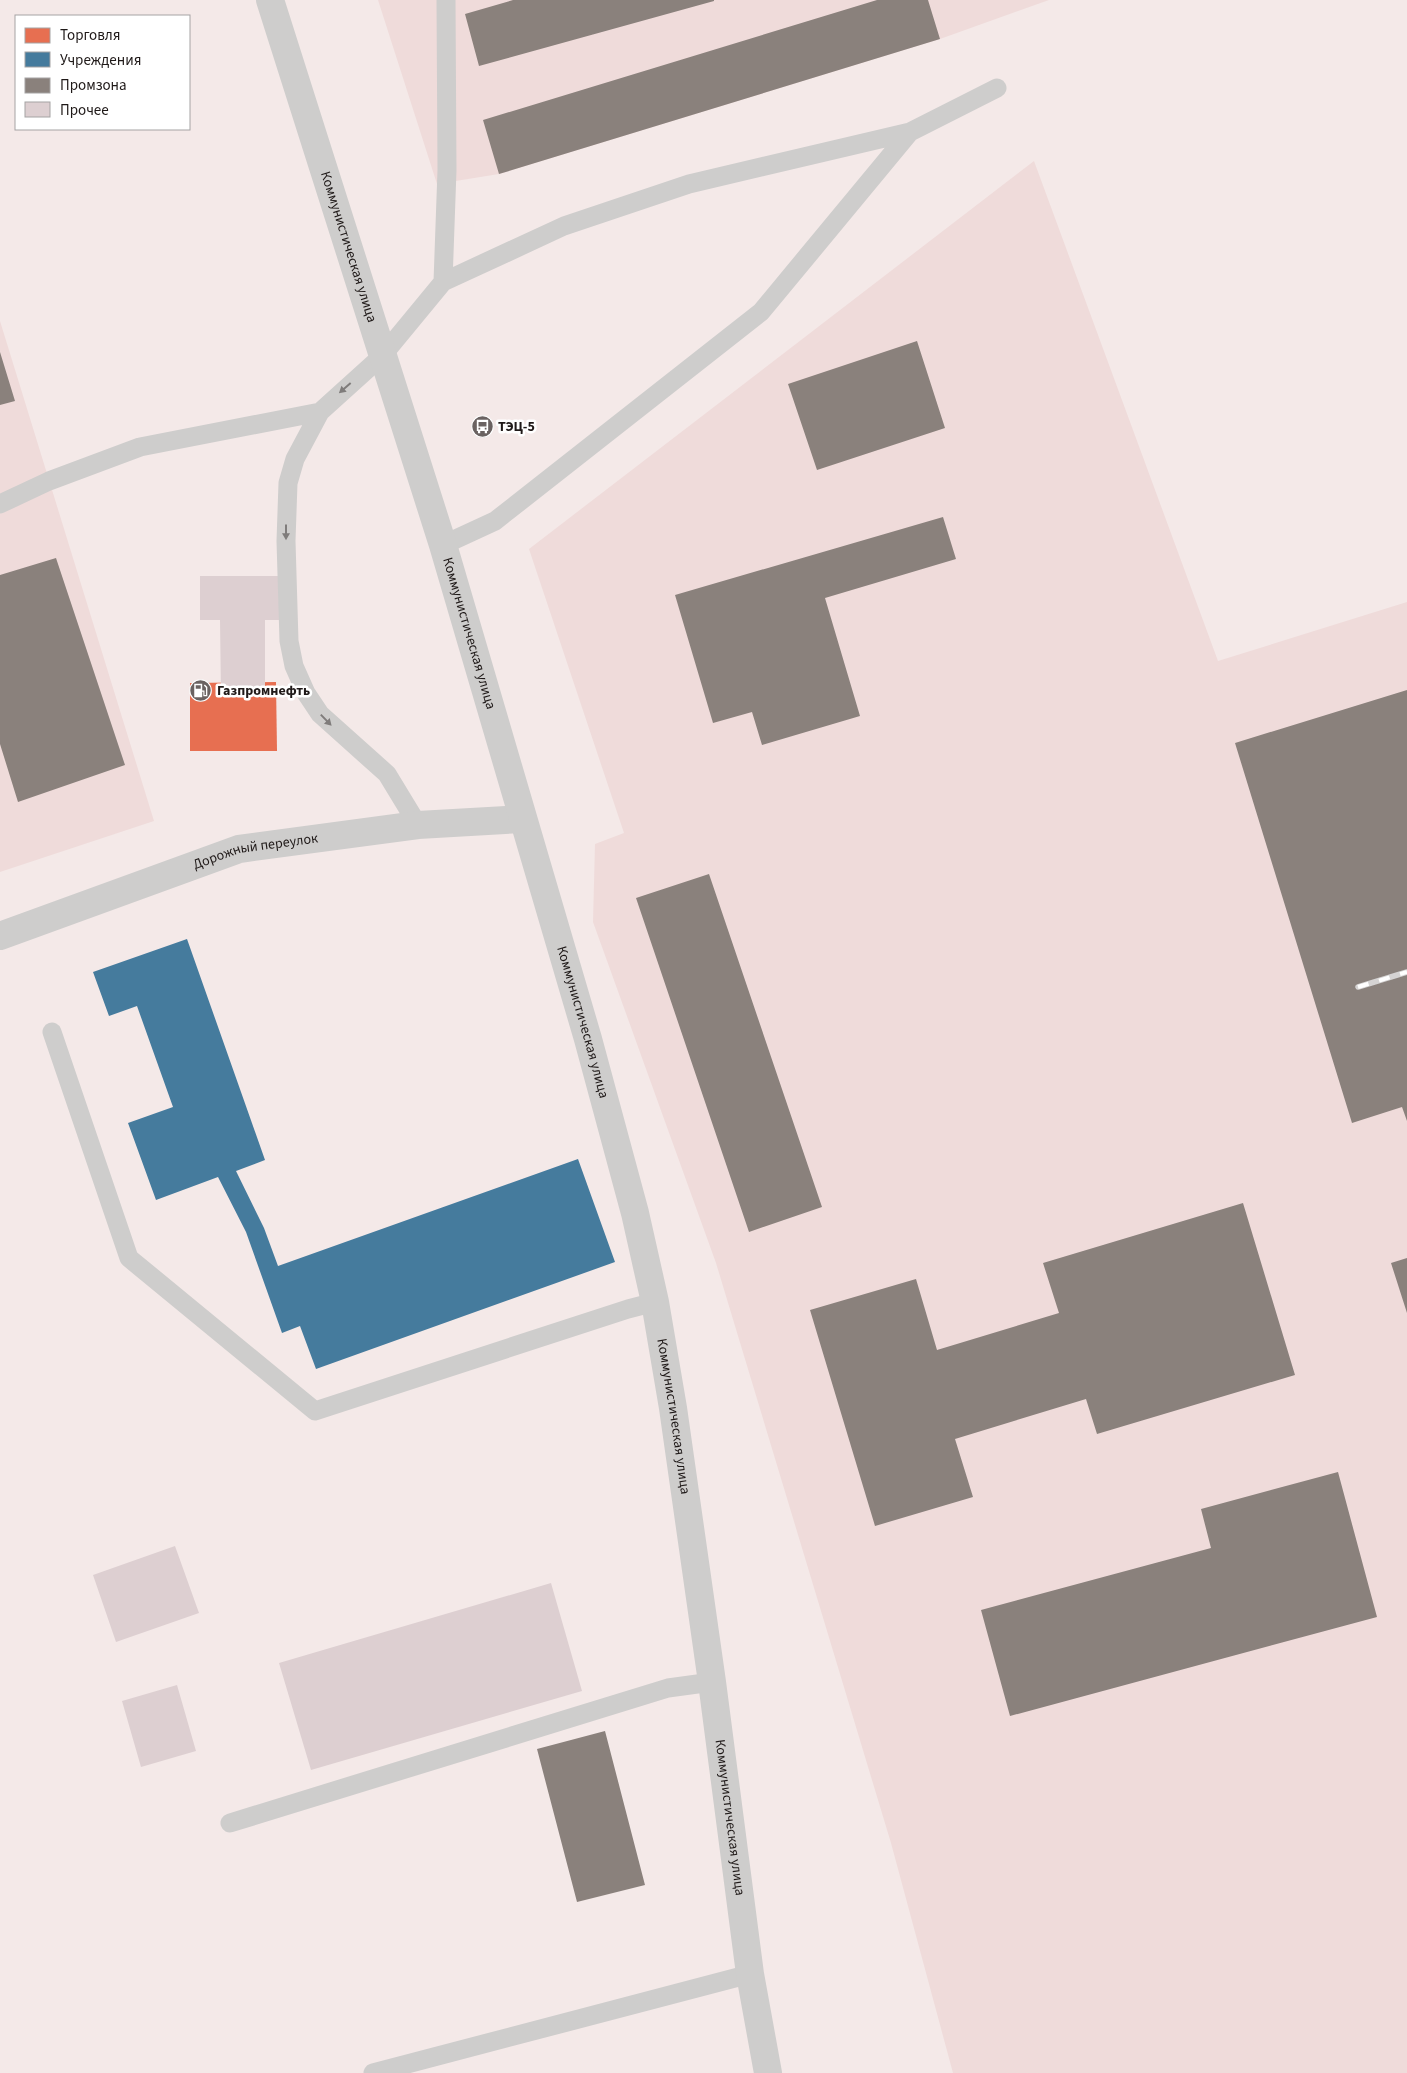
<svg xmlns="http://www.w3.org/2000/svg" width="1407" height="2073" font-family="'Source Sans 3',sans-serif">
<rect width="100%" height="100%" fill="#f4e9e8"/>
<path fill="#efdbda" d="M378 0H1049L940 39 499 174 437 184Z
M1034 161 1218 661 1407 602V2073H953L891 1843 716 1263 593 922 595 844 624 833 529 549Z
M0 321 154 821 0 872Z"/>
<path fill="#e76f51" d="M276 682 277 751H190V683Z"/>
<path fill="#457b9d" d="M187 939 265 1160 236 1171 264 1228 278 1266 578 1159 615 1262 316 1369 300 1326 282 1333 246 1232 218 1177 156 1200 128 1123 173 1107 137 1006 109 1016 93 972Z"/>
<path fill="#8a817c" d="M513 0H714V1L479 66 465 14Z
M877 0H928L940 39 499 174 483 120Z
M917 341 945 428 817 470 788 384Z
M0 352 15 401 0 405Z
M943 517 956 559 825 598 860 716 762 745 752 712 713 723 675 595Z
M56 558 125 765 18 802 0 744V575Z
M1407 690V1121L1402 1107 1352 1123 1235 743Z
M709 874 822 1207 749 1232 636 898Z
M1243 1203 1295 1375 1097 1434 1086 1399 955 1439 973 1497 875 1526 810 1310 916 1279 937 1350 1059 1313 1043 1263Z
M1407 1258V1313L1391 1263Z
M1338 1472 1377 1617 1010 1716 981 1610 1211 1548 1201 1509Z
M605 1731 645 1885 577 1902 537 1749Z"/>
<path fill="#ddcfd1" d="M200 576H281V620H265V696H221L220 620H200Z
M175 1546 199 1613 116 1642 93 1575Z
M551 1583 582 1691 311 1770 279 1663Z
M177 1685 196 1751 141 1767 122 1701Z"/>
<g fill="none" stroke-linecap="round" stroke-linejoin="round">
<path stroke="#cecdcc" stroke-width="19" d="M443 282 447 170 446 0
M0 504 49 481 140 447 320 412
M443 545 495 521 761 312 910 132
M418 825 387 774 320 714 306 693 294 666 289 641 286 541 288 483 295 459 320 412 382 356 443 282 564 226 689 184 910 132 997 88
M52 1032 129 1258 315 1411 628 1309 655 1302
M230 1823 668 1688 712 1682
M373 2073 750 1974"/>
<path stroke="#cecdcc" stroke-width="28" id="s1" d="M0 936 239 849 418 825 522 819"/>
<path stroke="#cecdcc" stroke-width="28" id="s2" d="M270 0 443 545 588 1039 635 1213 655 1302 673 1408 712 1682 750 1974 768 2073"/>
<defs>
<path id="rail" d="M1358 987 1407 972"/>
</defs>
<use href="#rail" stroke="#d5d3d3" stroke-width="5.5"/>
<use href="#rail" stroke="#fff" stroke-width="4" stroke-dasharray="11" stroke-linecap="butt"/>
</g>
<defs><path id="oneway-solid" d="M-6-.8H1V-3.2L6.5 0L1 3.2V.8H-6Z" transform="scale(1.25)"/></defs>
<g fill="#7f7c7b">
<use href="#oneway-solid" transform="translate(345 388) rotate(139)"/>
<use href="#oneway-solid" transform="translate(286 532) rotate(90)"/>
<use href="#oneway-solid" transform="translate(326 720) rotate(46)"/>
</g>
<defs>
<symbol id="bus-disc" viewBox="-11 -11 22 22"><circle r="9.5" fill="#6a6261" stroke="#fff"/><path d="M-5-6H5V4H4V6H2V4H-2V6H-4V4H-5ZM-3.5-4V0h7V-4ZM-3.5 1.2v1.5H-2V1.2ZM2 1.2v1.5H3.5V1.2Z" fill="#fff"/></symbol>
<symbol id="fuel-disc" viewBox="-11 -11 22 22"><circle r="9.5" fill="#6a6261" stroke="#fff"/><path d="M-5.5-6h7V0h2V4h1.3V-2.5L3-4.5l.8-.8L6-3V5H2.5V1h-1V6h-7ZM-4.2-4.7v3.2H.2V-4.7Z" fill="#fff"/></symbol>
</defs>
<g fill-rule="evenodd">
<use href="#bus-disc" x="470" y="414" width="25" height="25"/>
<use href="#fuel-disc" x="188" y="678" width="25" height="25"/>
</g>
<g text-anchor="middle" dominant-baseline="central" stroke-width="5" stroke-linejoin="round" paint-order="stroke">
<g font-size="14" fill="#1f1918" stroke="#fff">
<text stroke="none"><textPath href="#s2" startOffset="259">Коммунистическая улица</textPath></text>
<text stroke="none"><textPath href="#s2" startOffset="664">Коммунистическая улица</textPath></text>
<text stroke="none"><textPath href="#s1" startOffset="270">Дорожный переулок</textPath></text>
<text stroke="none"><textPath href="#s2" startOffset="1069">Коммунистическая улица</textPath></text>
<text stroke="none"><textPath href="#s2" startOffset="1474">Коммунистическая улица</textPath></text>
<text stroke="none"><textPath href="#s2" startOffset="1879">Коммунистическая улица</textPath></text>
</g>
<g font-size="14" font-weight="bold" fill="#1f1918" stroke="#fff" text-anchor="start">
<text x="498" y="427">ТЭЦ-5</text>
<text x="217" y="691">Газпромнефть</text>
</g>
</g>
<rect x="15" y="15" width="175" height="115" fill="#ffffff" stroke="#a5a3a3"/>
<rect x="25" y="28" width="25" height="15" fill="#e76f51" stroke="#a5a3a3"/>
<text x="60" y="40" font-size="15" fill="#1f1918">Торговля</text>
<rect x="25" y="52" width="25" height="15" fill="#457b9d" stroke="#a5a3a3"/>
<text x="60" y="65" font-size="15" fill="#1f1918">Учреждения</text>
<rect x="25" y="78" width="25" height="15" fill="#8a817c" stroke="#a5a3a3"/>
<text x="60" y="90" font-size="15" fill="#1f1918">Промзона</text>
<rect x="25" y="102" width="25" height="15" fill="#ddcfd1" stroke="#a5a3a3"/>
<text x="60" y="115" font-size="15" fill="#1f1918">Прочее</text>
</svg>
